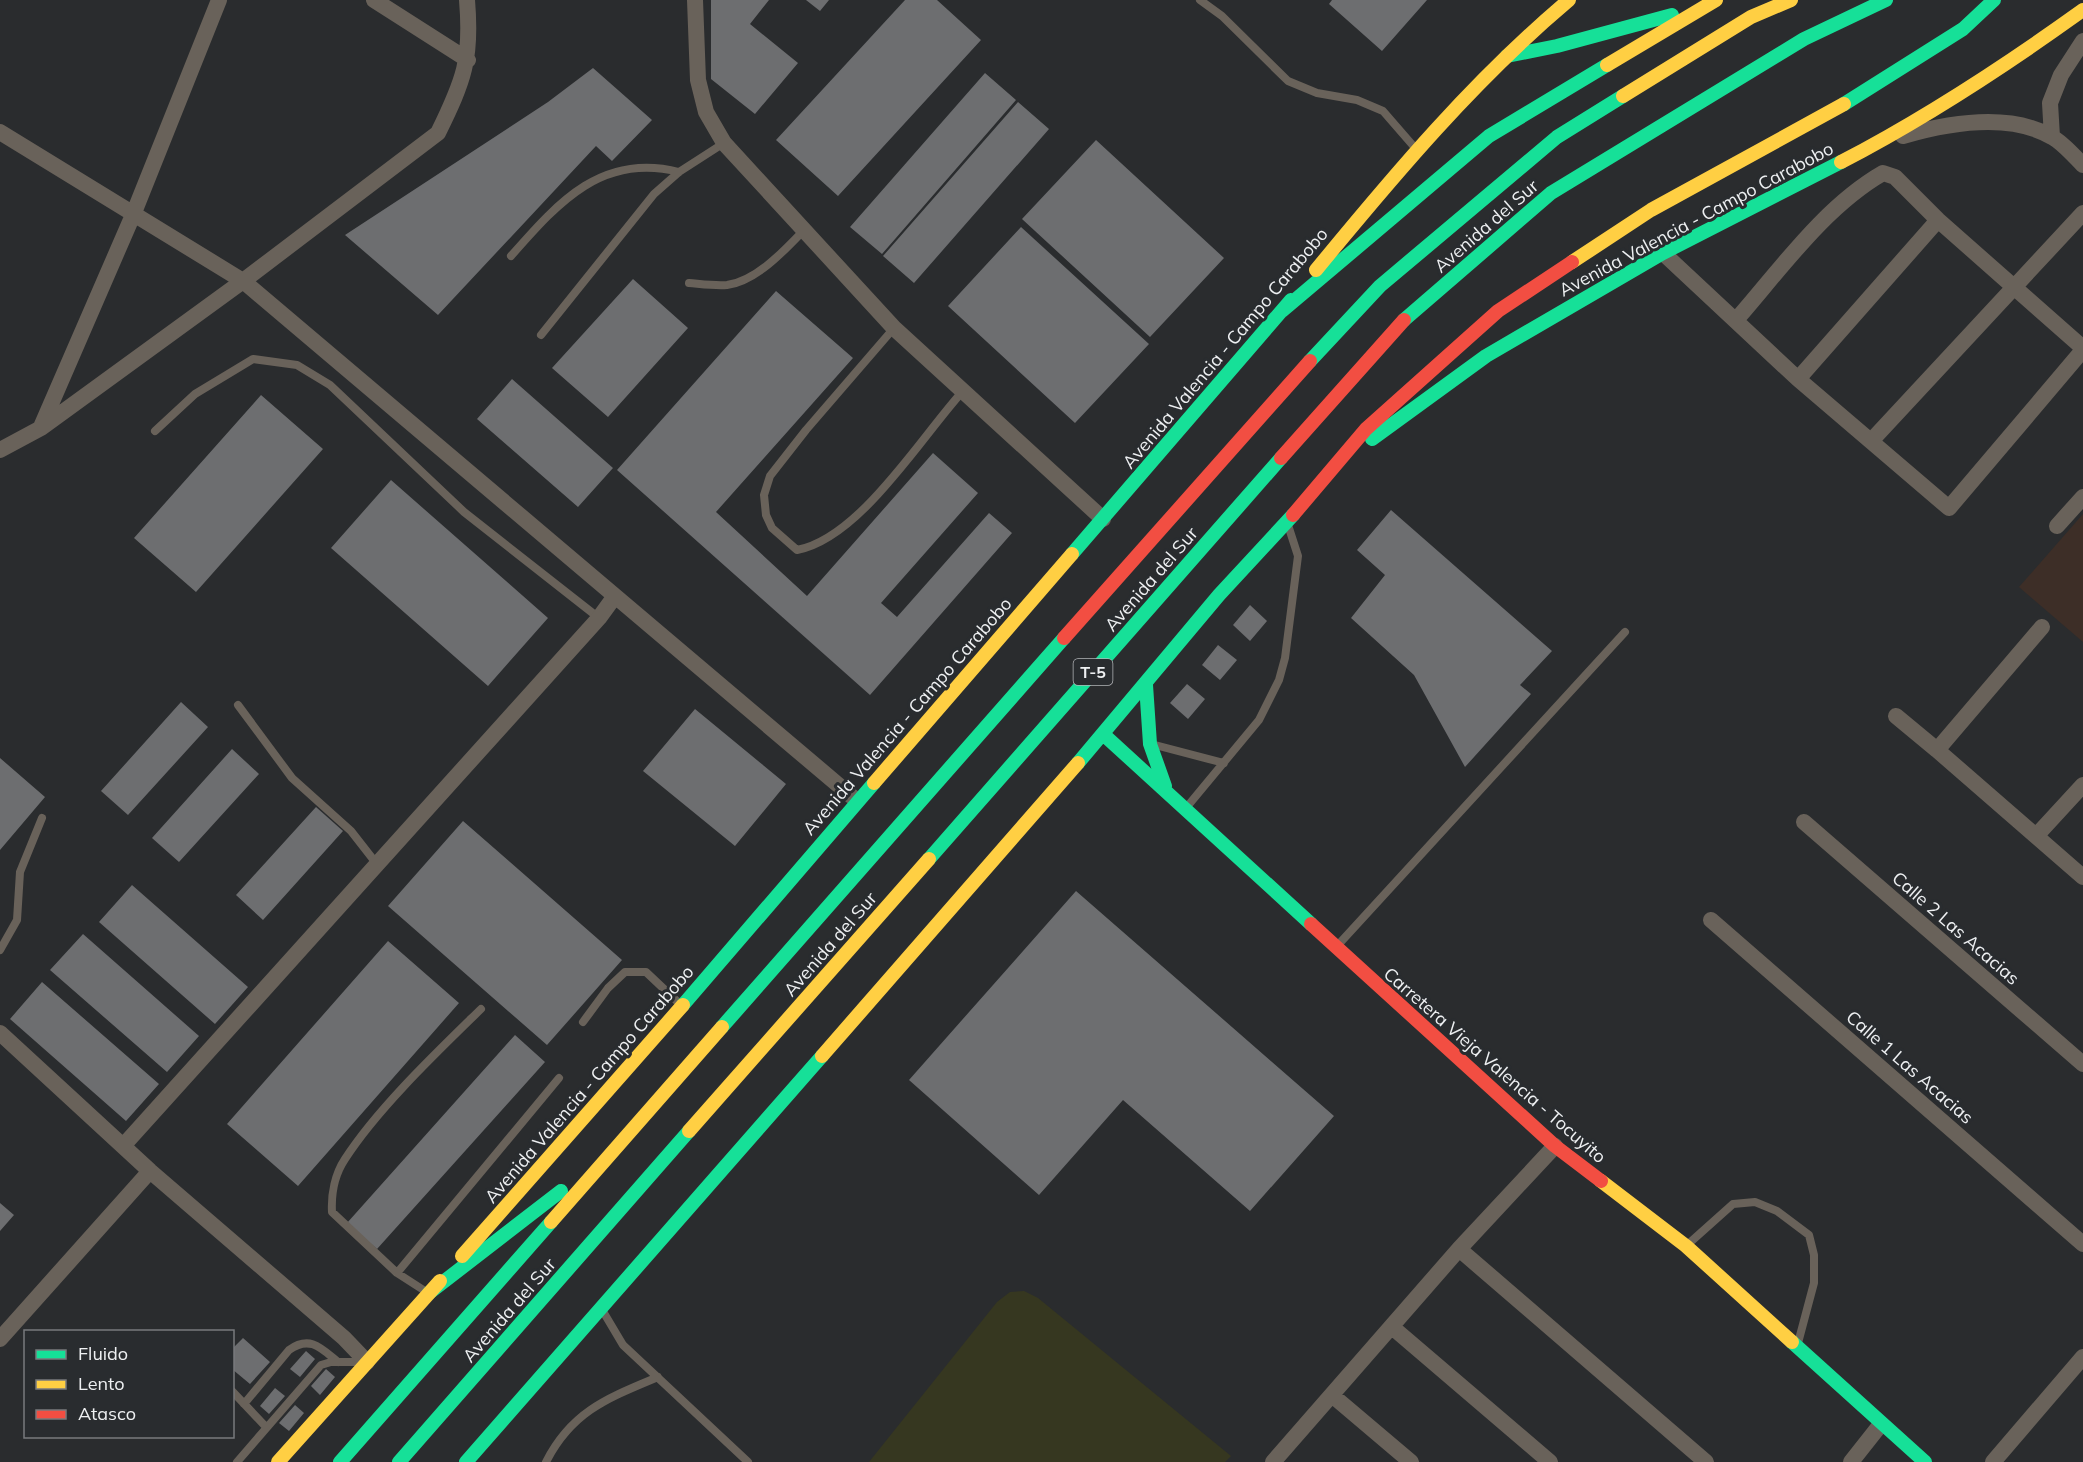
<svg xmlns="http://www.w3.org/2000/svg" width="2083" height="1462" font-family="Mulish,sans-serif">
<rect width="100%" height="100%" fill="#2a2c2e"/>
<path fill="#3d2e27" d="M2083 514V642L2019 587Z"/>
<path fill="#363720" d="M1024 1291 1038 1298 1231 1456 1225 1462H869L997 1302 1010 1292Z"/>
<path fill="#6d6e70" d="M711 0H769L750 24 798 63 755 114 711 79Z
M806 0H829L820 11Z
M905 0H937L981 40 838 196 776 140Z
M1332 0H1427L1382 51 1329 4Z
M593 68 652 120 612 161 596 146 438 315 345 235 548 102Z
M985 73 1016 100 882 254 850 227Z
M1018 102 1049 129 914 283 883 256Z
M1096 140 1224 258 1150 337 1022 219Z
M1021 227 1149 344 1075 423 948 306Z
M633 279 688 328 608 417 552 368Z
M776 291 853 358 716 512 807 596 933 453 978 493 881 603 897 617 989 513 1012 533 870 695 617 470Z
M512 379 613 468 578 507 477 419Z
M261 395 323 449 196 592 134 538Z
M391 480 548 618 488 686 331 548Z
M1391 510 1552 651 1520 685 1531 694 1465 767 1414 675 1351 618 1385 575 1357 550Z
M1250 605 1267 621 1250 641 1233 625Z
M1218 645 1237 660 1220 680 1202 665Z
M1187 684 1205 699 1188 719 1170 703Z
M181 702 208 727 128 815 101 791Z
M695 709 786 784 735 846 643 771Z
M232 749 259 774 179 862 152 838Z
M0 758 45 797 0 850Z
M316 807 343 831 263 920 236 895Z
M463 821 622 960 547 1045 388 906Z
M132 885 248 987 215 1024 99 922Z
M1076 891 1334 1116 1250 1211 1123 1100 1039 1195 909 1080Z
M83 934 199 1036 167 1072 50 970Z
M388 941 459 1003 298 1186 227 1124Z
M42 982 159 1084 126 1121 10 1019Z
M515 1035 545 1062 377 1249 347 1223Z
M0 1203 14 1215 0 1231Z
M243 1338 270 1362 250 1384 232 1369V1349Z
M306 1351 315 1359 300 1377 290 1369Z
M326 1369 335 1377 320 1395 311 1386Z
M275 1388 285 1396 269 1414 260 1406Z
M295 1405 304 1413 289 1431 279 1423Z"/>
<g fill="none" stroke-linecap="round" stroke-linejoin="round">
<path stroke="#69625a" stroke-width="8" d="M1200 0 1222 16 1288 81 1317 93 1357 100 1383 111 1416 149
M511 256C557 204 601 152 679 172
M689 283C701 284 715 286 727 285 756 281 784 251 803 231
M894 328 806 430 770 476 764 495 766 515 772 528 797 550C860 538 921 437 963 391
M541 335 654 194 679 172 724 143
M155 431 195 394 253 359 297 365 330 385 464 512 599 618
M238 705 292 778 351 831 376 863
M1155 745 1224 763
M1186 808 1259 720 1279 680 1285 658 1298 556 1288 525
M1338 945 1625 632
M0 950 17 920 20 872 42 818
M583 1022 608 988 625 972H646L682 1006
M1686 1246 1733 1204 1755 1202 1777 1211 1809 1235 1814 1255V1283L1798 1343
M397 1273 559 1078
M425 1291 397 1273 332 1212C331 1194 335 1174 345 1159 378 1108 437 1052 481 1009
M601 1308 623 1345 748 1462
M232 1391 266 1427
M244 1404 289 1350C310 1335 321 1348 338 1362
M237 1462 321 1365 331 1362H363
M546 1462C572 1411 608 1398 658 1377"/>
<path stroke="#69625a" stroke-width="16" d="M374 0 468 60
M695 0 698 80 706 112 724 143 894 328 1103 519
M0 132 243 281 856 800
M1903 136C1948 123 2009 112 2052 137 2063 143 2074 156 2083 165
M2052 137 2050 103 2061 75 2083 41
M1663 253 1798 379 1949 508 2083 350
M1736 320C1780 270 1824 207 1883 173L1895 177 1938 220 2083 348
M1798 379 1938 220
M41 427 133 215 219 0
M1872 440 2083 213
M0 450 41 428 243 281 438 133C464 80 472 59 467 0
M2057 526 2083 497
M2042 627 1937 750 2083 877
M1896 716 1937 750
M1804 822 2083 1064
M2036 836 2083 785
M1711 920 2083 1244
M0 1033 150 1171 344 1338 367 1362
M123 1146 599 618 615 596
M1459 1249 1706 1462
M1392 1327 1550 1462
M0 1339 150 1171
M1333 1396 1411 1462
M1273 1462 1459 1249 1555 1146
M1851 1462 1881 1424
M1993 1462 2083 1357"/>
<path stroke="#16e098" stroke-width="14" d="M1507 56 1557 46 1672 15
M1844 104 1963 29 1994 0
M1282 311 1489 136 1607 65
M1404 320 1551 193 1804 39 1886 0
M1310 361 1380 286 1557 137 1623 96
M1372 439 1486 356 1663 253 1841 162
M1072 554 1291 300
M1146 685 1150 744 1165 786
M1103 734 1311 924
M1078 763 1219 595 1293 515
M929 859 1281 458
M683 1005 874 783
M722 1027 1064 638
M429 1293 561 1191
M1792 1342 1925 1462
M340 1462 551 1222
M399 1462 689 1131
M466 1462 822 1056"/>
<path stroke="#ffcf43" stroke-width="14" d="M1607 65 1716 0
M1623 96 1751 17 1791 0
M1841 162C1926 118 2005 66 2083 10
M1572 262 1651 210 1844 104
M1316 270C1395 174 1474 80 1569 0
M874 783 1072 554
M822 1056 1078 763
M689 1131 929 859
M1601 1181 1686 1246 1792 1342
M551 1222 722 1027
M462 1256 683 1005
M278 1462 440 1281"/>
<path stroke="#f24e42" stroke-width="14" d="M1281 458 1404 320
M1293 515 1366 429 1498 311 1572 262
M1064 638 1310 361
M1311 924 1555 1146 1601 1181"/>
</g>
<g text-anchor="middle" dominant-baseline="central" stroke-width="6" stroke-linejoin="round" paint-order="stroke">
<rect fill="#292c2f" stroke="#b3b5b8" stroke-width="1.5" x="1073.5" y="659" width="39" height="26" rx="4.5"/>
<g font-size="16" font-weight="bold" fill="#eef0f2">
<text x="1093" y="672">T-5</text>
</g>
<g font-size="18" fill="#eef0f2" stroke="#292c2f">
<text transform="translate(1696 219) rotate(-28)">Avenida Valencia - Campo Carabobo</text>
<text transform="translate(1486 226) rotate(-41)">Avenida del Sur</text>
<text transform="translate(1225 348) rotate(-50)">Avenida Valencia - Campo Carabobo</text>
<text transform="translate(1151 579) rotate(-49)">Avenida del Sur</text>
<text transform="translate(907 716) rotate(-49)">Avenida Valencia - Campo Carabobo</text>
<text transform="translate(1956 928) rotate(41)">Calle 2 Las Acacias</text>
<text transform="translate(830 944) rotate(-49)">Avenida del Sur</text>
<text transform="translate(1495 1065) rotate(41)">Carretera Vieja Valencia - Tocuyito</text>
<text transform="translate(1910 1067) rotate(41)">Calle 1 Las Acacias</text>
<text transform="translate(589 1084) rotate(-49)">Avenida Valencia - Campo Carabobo</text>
<text transform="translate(509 1310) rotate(-49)">Avenida del Sur</text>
</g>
</g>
<rect x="24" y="1330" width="210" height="108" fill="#292c2f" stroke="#787a7d" stroke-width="1.5"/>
<rect x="36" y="1350" width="30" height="9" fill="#16e098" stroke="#787a7d" stroke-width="1.5"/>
<text x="78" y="1360" font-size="18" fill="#eef0f2">Fluido</text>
<rect x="36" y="1380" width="30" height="9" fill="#ffcf43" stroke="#787a7d" stroke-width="1.5"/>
<text x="78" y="1390" font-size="18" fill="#eef0f2">Lento</text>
<rect x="36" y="1410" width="30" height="9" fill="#f24e42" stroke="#787a7d" stroke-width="1.5"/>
<text x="78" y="1420" font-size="18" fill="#eef0f2">Atasco</text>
</svg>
